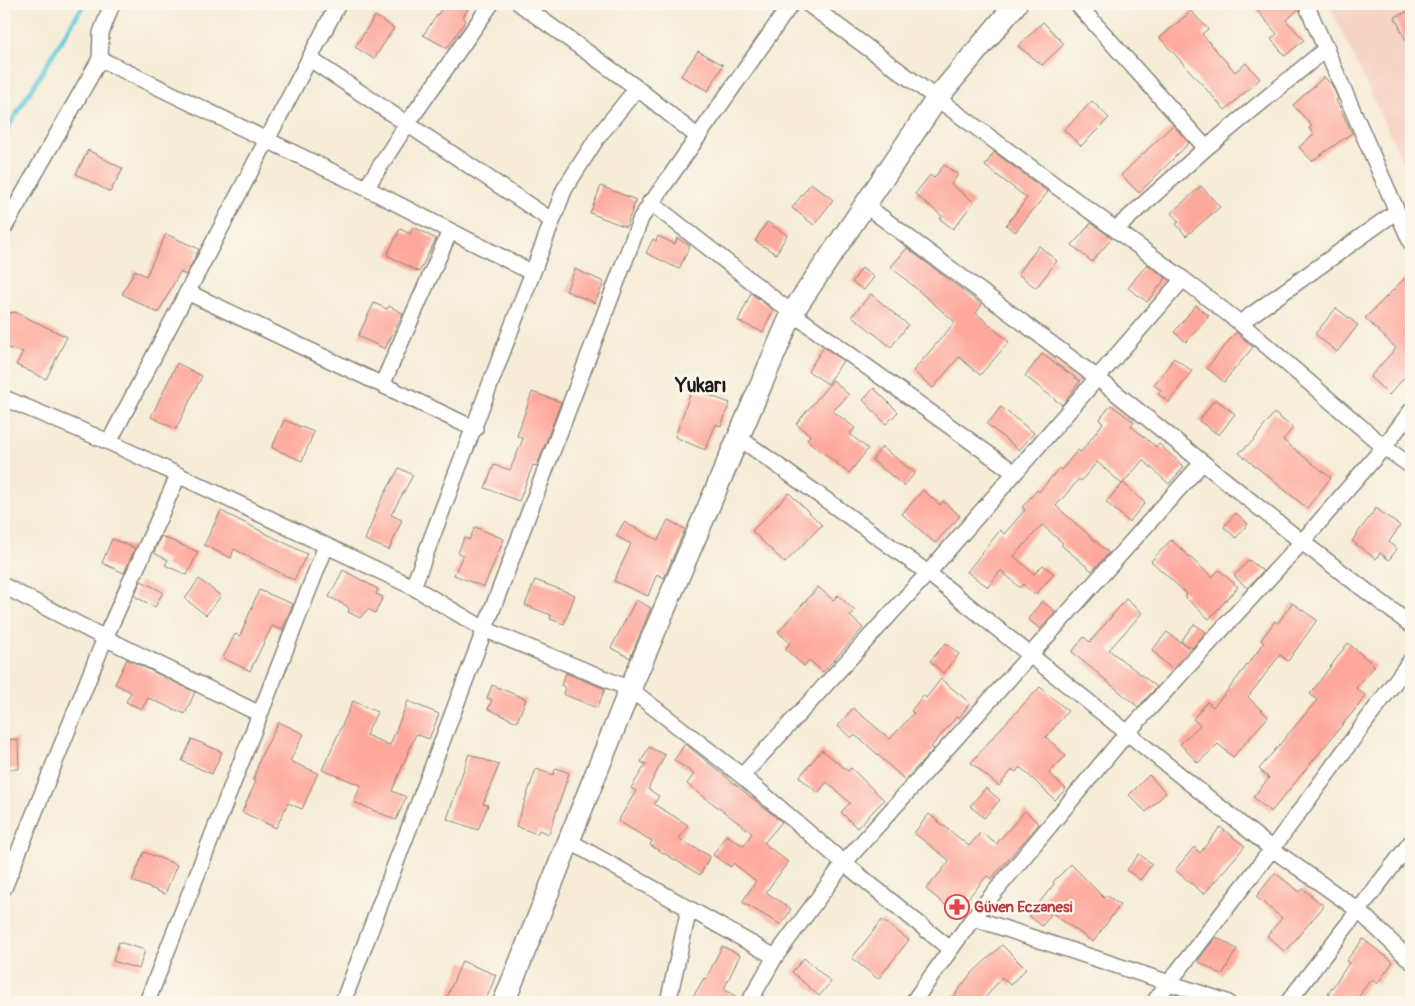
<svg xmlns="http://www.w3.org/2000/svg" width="1415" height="1006" font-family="Pangolin,sans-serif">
<rect width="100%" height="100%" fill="#fbf7ec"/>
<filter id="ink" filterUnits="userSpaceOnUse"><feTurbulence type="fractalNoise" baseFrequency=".02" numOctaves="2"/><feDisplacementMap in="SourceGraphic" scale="10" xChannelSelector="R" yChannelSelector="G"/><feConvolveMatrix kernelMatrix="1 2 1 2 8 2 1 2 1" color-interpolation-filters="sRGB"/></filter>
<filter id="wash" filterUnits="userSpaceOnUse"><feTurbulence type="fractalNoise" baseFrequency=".0096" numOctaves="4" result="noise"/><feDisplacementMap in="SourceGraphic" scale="20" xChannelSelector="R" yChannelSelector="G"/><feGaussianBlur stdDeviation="1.12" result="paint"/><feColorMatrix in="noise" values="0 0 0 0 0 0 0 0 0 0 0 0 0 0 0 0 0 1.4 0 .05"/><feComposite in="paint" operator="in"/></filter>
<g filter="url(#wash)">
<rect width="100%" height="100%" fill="#f6ecd7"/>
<path fill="#f6d2c3" d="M1329 4H1411V180Z"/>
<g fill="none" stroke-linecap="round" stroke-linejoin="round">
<path stroke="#5fc9d9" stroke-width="5" d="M4 134 84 4"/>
</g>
<g id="blocks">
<path fill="#fea89b" d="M445 4H470L463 17 466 20 447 48 423 35Z
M1263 4H1297L1298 10 1286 20 1304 40 1285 56 1271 39 1277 34 1256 9Z
M1411 10V52L1395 17Z
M1191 11 1208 29 1202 34 1235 72 1246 63 1260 79 1225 110 1160 38Z
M375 16 394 28 374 59 355 47Z
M1043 22 1064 44 1042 65 1018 46Z
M698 51 723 65 708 91 681 76Z
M1324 77 1332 85 1338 99 1336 100 1352 133 1312 161 1299 147 1314 134 1309 128 1312 126 1293 105Z
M1092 101 1109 118 1081 146 1064 130Z
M1173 125 1189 143 1139 193 1121 175Z
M88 150 123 169 110 192 76 174Z
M994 152 1048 192 1015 232 1006 225 1027 198 985 166Z
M944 165 958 175 951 184 974 202 953 229 940 219 942 216 915 194 930 175 934 178Z
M811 183 833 200 814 225 792 208Z
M601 186 636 200 626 227 590 213Z
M1201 186 1220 207 1186 236 1176 224 1179 222 1171 213Z
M767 222 787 235 776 254 755 241Z
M1091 223 1112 238 1092 262 1072 245Z
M414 227 436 239 419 272 387 255 400 229 410 234Z
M166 234 199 249 186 275 180 272 158 313 122 294 135 270 146 276Z
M658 236 675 244 677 238 690 246 679 269 646 253 653 239 656 241Z
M1039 246 1057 261 1036 288 1018 274Z
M907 248 982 305 976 313 1009 342 980 375 959 357 933 388 913 371 955 322 891 267Z
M1147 264 1166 278 1147 302 1128 288Z
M862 268 874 277 864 290 852 282Z
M575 269 604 282 595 303 566 291Z
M1411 272V370L1389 395 1370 377 1396 348 1365 318Z
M751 293 773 310 763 332 738 321Z
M871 294 908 325 891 347 852 316Z
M374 303 387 309 389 306 403 313 385 349 358 336Z
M1196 305 1209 316 1186 342 1174 332Z
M1336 308 1358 325 1337 352 1315 334Z
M15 312 67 337 46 379 16 365 23 352 4 347V314Z
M1236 332 1253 347 1224 382 1207 368Z
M824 347 843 361 828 384 808 371Z
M1042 354 1080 381 1062 405 1025 376Z
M1174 358 1192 371 1169 402 1158 394 1161 390 1154 385Z
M177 363 202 376 176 429 151 417Z
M833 380 849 395 833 411 855 428 850 434 868 449 849 473 807 440 810 435 796 424Z
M874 388 898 412 886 424 863 400Z
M692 389 730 403 721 426 716 424 705 450 675 437Z
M532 392 561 402 537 466 533 465 519 501 485 488 494 465 510 470 523 439 517 436Z
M1215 399 1235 414 1219 435 1199 421Z
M1111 405 1134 422 1131 426 1156 447 1159 444 1184 467 1169 484 1143 460 1122 484 1097 462 1081 481 1079 479 1056 506 1109 553 1092 571 1061 545 1063 543 1042 525 1014 556 1034 574 1043 565 1054 574 1035 595 1023 584 1020 588 1001 570 988 587 967 572 1000 530 1004 534 1025 510 1022 507 1037 490 1039 492 1059 468 1061 470 1078 450 1081 452 1103 423 1099 420Z
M1001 407 1034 433 1019 450 987 424Z
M1274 413 1293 428 1283 440 1331 478 1307 508 1239 453 1253 441Z
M284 420 314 432 302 461 272 448Z
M882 447 915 473 904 486 872 460Z
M399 468 413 475 391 515 402 520 389 550 365 540 379 504Z
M1123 483 1145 503 1129 522 1106 502Z
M923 490 940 505 943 501 960 516 935 543 902 514Z
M789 493 822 525 785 563 752 531Z
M1376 508 1400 526 1389 542 1397 549 1389 560 1380 553 1376 559 1352 541Z
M221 511 307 554 294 580 234 549 231 558 204 545Z
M1236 513 1248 524 1236 538 1224 527Z
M668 520 685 529 664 578 657 574 648 596 614 581 631 544 616 536 624 522 658 540Z
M475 527 504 539 484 587 454 575 463 555 458 553 464 538 469 540Z
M161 536 198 552 187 575 165 565 168 560 154 553Z
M112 539 135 548 124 573 102 563Z
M1171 540 1212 577 1219 570 1238 587 1209 619 1185 597 1187 594 1151 561Z
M1249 560 1263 571 1247 588 1234 576Z
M343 570 378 589 376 594 383 597 375 613 368 609 360 618 348 612 349 609 347 606 329 597Z
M199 579 221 596 206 615 185 599Z
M535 580 575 595 564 624 550 619 551 615 525 605Z
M141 581 163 592 155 607 134 596Z
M818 587 833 600 838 595 855 611 850 616 863 628 823 672 809 660 804 666 785 649 790 643 778 632Z
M259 590 293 604 282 630 272 626 250 671 223 658 235 634 240 636Z
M1126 599 1142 613 1109 650 1157 687 1138 707 1072 652 1084 637 1090 642Z
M636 600 651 608 630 658 611 648Z
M1042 601 1056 612 1040 629 1028 619Z
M1292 603 1317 620 1288 661 1280 655 1248 697 1268 717 1233 757 1218 744 1198 763 1180 744 1200 725 1193 719 1207 702 1213 707 1228 690 1264 643 1261 640 1275 621 1278 623Z
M1194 624 1206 632 1192 648 1181 641Z
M1167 632 1190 649 1172 670 1152 650Z
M946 643 959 654 943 673 930 661Z
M1348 643 1375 666 1356 688 1366 696 1271 812 1253 797 1269 778 1259 769 1317 700 1310 694Z
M127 659 195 692 185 714 148 698 142 709 126 702 131 692 115 684Z
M566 673 605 689 597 708 563 694 566 688 561 685Z
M941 679 970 703 959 718 957 716 931 747 934 749 905 780 863 741 854 735 851 738 838 726 853 708 890 739 914 713 911 711 923 695 926 698Z
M492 685 526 699 517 722 488 709 492 700 487 698Z
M1040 687 1068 711 1046 737 1066 756 1049 773 1066 789 1055 800 1020 767 1016 772 1012 770 999 786 971 763 998 731Z
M353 701 377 712 366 735 390 745 408 701 439 714 429 739 416 734 392 791 406 797 396 820 354 802 361 785 322 770Z
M279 722 304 734 290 761 318 773 302 809 288 803 276 828 242 812 256 781 253 780 261 756Z
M18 739 19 769H4V740Z
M192 739 222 752 212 774 182 761Z
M685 744 782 822 764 843 788 862 766 892 791 909 781 925 742 902 756 881 733 863 731 867 713 855 726 835 744 846 752 833 687 784 694 774 674 760Z
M649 747 665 755 648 789 659 796 654 804 688 825 679 839 710 856 700 875 650 845 652 841 618 821 636 791 631 788 646 764 641 762Z
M822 750 848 771 851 768 884 800 857 828 841 812 850 803 827 782 818 793 799 777Z
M469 754 499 765 483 804 488 805 478 830 447 819Z
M556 768 569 773 549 834 539 830 537 834 516 826 536 769 553 775Z
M1149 775 1166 793 1146 812 1129 795Z
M986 788 1000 800 984 818 970 806Z
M1025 811 1039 824 991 879 987 876 955 913 926 889 950 861 914 833 929 814 969 846 981 832 996 844Z
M1220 827 1245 846 1204 894 1175 870 1194 847 1200 853Z
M144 852 177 865 165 894 132 881Z
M1139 854 1152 864 1140 880 1127 870Z
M1071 864 1104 898 1107 895 1120 905 1093 942 1052 913 1042 926 1029 916 1054 884 1053 882Z
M1275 873 1300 892 1303 889 1324 906 1285 952 1267 936 1282 918 1256 897Z
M882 920 909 940 878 979 852 958Z
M1216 937 1237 949 1222 975 1198 961Z
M1363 939 1393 962 1377 984 1371 979 1355 1002H1339L1328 994 1349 963 1346 961Z
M119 942 145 950 139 969 113 961Z
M1002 945 1026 969 1010 985 1002 977 982 1002H949L970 975Z
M722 946 740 955 724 989 740 999V1002H690L704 978 706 979Z
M804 958 831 982 819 996 792 972Z
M462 961 496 975 485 1002H445Z"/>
</g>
</g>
<g filter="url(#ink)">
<use href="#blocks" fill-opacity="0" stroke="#89847a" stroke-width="1"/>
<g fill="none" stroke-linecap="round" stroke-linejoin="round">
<defs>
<path id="street" d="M520 4 637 88 698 137
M808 4 1183 279 1240 323 1384 447 1411 466
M1077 4 1206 148
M1306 4 1411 243
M100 59 366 188 531 272
M310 59 551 220
M366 188 407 124 491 4
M650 202 792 313 1015 473
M865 205 1096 377 1302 542 1411 625
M4 228 100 59 101 33 112 4
M1117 228 1206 148 1327 48
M187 292 475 429
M1240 323 1397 211
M382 385 450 231
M4 398 109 442 413 587 484 629 630 689 742 776 844 863 950 949
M738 437 928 573 1272 849 1358 910 1411 961
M109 442 338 4
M4 586 105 638 260 714
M413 587 564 190 597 138 637 88
M742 776 928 573 1183 279
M569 841 775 957
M4 888 105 638 178 476
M973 918 1227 1002
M147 1002 326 546
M343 1002 641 218 791 4
M668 1002 689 909
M749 1002 775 957 844 863 1202 463
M913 1002 973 918 1127 733 1302 542 1384 447 1411 411
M1154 1002 1272 849 1411 660
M1288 1002 1411 842"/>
<path id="secondary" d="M504 1002 630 689 792 313 938 97 1016 4"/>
</defs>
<use href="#street" stroke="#89847a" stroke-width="18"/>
<use href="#secondary" stroke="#89847a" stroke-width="24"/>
<use href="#street" stroke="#fff" stroke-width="15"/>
<use href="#secondary" stroke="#fff" stroke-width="21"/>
</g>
</g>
<defs>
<symbol id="pharmacy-ring" viewBox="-11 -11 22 22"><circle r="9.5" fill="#fbf7ec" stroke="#e0444e" stroke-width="1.5"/><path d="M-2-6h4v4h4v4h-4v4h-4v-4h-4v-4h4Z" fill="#e0444e"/></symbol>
</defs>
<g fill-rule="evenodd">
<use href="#pharmacy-ring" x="943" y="893" width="28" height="28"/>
</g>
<g text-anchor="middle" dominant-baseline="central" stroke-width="5" stroke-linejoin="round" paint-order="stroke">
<g font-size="15" font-weight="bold" fill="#be3a42" stroke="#fbf7ec" text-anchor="start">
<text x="974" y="907">Güven Eczanesi</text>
</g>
<g font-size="20" font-weight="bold" fill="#1c1c1c" stroke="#fbf7ec">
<text x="701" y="385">Yukarı</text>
</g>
</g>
<rect width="1415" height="1006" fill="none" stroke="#fbf7ec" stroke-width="20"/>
</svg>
